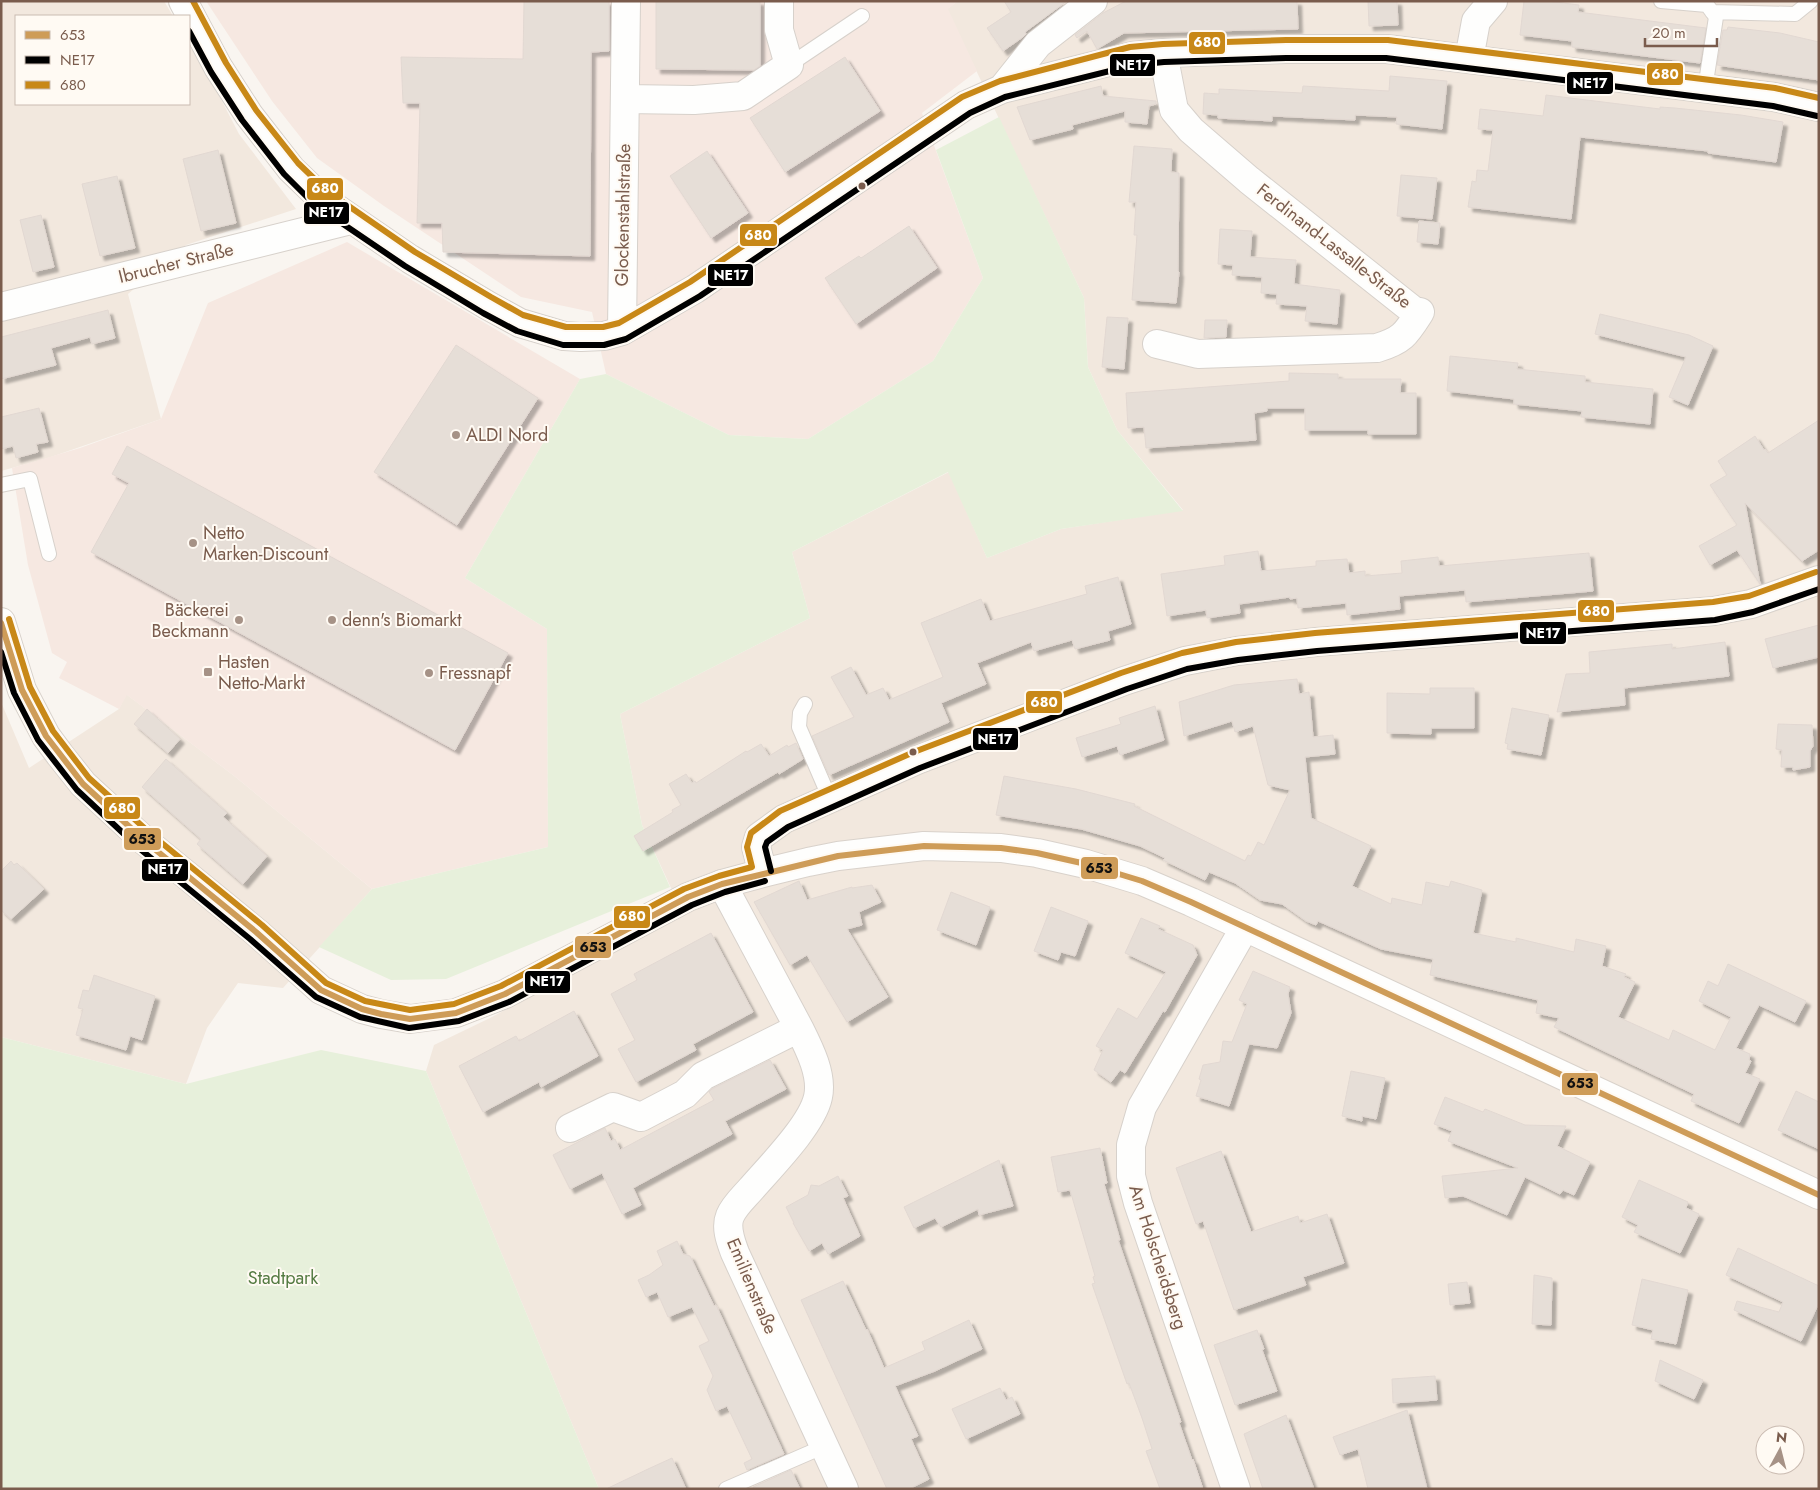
<svg xmlns="http://www.w3.org/2000/svg" width="1820" height="1490" font-family="Jost,sans-serif">
<defs>
<filter id="shadow"><feDropShadow dx="4.5" dy="4.5" stdDeviation="1" flood-color="#0004"/></filter>
</defs>
<rect width="100%" height="100%" fill="#f9f5f0"/>
<path fill="#f2e8de" fill-rule="evenodd" d="M1 1H164L173 16H16V104H189V40L198 55 239 134 296 209 186 245 128 294 161 419 48 458 1 471Z
M958 1H1819V1489H599L426 1071 434 1045 490 1018 683 914 642 825 620 714 810 618 792 552 949 472 987 558 1061 529 1183 510 1117 430 1088 367 1084 298 947 9ZM1765 1435H1795V1465H1765Z
M126 694 233 775 372 889 283 988 238 983 207 1028 186 1084 1 1037V702L29 768 119 709Z"/>
<path fill="#f6e8e1" d="M206 1H958L948 9 977 71 922 113 983 278 933 361 808 439 729 435 606 374 592 312 521 297 384 206 317 158 272 101Z
M347 242 580 379 465 578 547 629 548 847 372 889 233 775 127 695 119 709 59 678 67 662 52 653 28 565 12 468 80 448 161 419 208 303Z"/>
<path fill="#e7f0db" d="M999 117 1084 298 1088 367 1117 430 1183 511 1061 529 987 558 948 472 792 552 810 618 620 714 642 825 670 887 446 979 391 980 319 947 372 889 548 847 547 629 465 578 580 379 606 374 729 435 808 439 933 361 983 278 936 150Z
M1 1037 186 1084 321 1050 426 1071 599 1489H1Z"/>
<path fill="#e6ded7" stroke="#e2d8d2" filter="url(#shadow)" d="M524 1H609V51L591 52 590 256 443 252 442 223H417L420 103H403L401 57 523 59Z
M656 1H760V66L754 70 656 69Z
M1004 1H1067L1025 32 1026 34 1023 37 1003 51 987 28 1011 12Z
M1126 1H1297L1298 29 1124 33 1097 49 1087 31 1077 38 1075 35 1103 13Z
M1368 1H1397L1398 25 1369 26Z
M1524 1H1548L1579 5 1578 12 1706 28 1700 63 1572 47V41L1520 35Z
M1728 27 1780 33 1819 42V80L1717 65 1723 30H1727Z
M845 57 880 111 785 172 750 118Z
M1390 76 1447 81 1442 129 1396 124 1397 117 1355 115V120L1272 116V121L1218 118V115L1203 114 1204 93 1219 94V89L1302 93 1303 86 1389 91Z
M1101 86 1103 96 1156 101V104L1149 106 1147 124 1125 122V111L1072 125 1073 129 1030 140 1017 107Z
M1546 95 1660 109V107L1675 108 1741 115 1783 122 1776 162 1708 153V151L1580 137 1571 219 1468 207 1472 181 1476 182 1477 170 1488 171 1493 130 1478 129 1480 109 1543 116Z
M1134 146 1172 149 1171 172 1179 173 1178 271 1179 272 1176 303 1132 300 1137 235H1134L1136 202H1129Z
M218 150 236 223 201 231 183 159Z
M707 151 748 213 711 238 670 176Z
M1401 175 1437 178 1432 219 1397 216Z
M117 176 135 248 100 256 82 184Z
M41 215 54 267 33 272 20 220Z
M1419 221 1440 223 1438 244 1417 242Z
M909 226 937 268 856 324 825 278 859 256 861 258Z
M1220 229 1252 231 1250 257 1296 260 1294 284 1340 290 1337 324 1305 321 1307 306 1276 304 1277 294 1261 293 1262 277 1232 275 1233 265 1218 264Z
M108 310 115 338 92 344 90 337 51 348 56 365 1 379V337Z
M1600 314 1689 335 1713 346 1688 405 1669 397 1686 357 1595 334Z
M1107 317 1128 318 1124 369 1102 367Z
M1205 320H1227L1226 337 1204 338Z
M456 345 538 398 457 525 374 472Z
M1450 356 1518 363 1517 369 1585 376V382L1653 389 1650 424 1581 417 1582 411 1514 404V399L1447 391Z
M1289 373 1338 374V379H1401L1400 393H1416V434H1368V430H1305V408H1267V411L1254 413 1256 440 1146 448 1144 427 1128 428 1126 393 1289 381Z
M39 408 48 442 36 444 38 452 16 458 13 446 1 449V417Z
M1819 420V550L1802 561 1745 503 1760 584 1737 550 1710 565 1699 546 1737 525 1710 485 1727 475 1718 461 1755 436 1764 450 1765 449 1768 453Z
M127 446 508 653 455 750 91 552 129 483 112 474Z
M1258 551 1261 571 1316 566V561L1347 559 1349 573 1365 571V576L1402 573 1401 561 1438 557 1439 566 1589 553 1593 591 1466 602 1465 590 1399 596 1400 609 1347 615 1346 603 1298 608 1297 598 1290 599V597L1239 604 1240 613 1207 618 1206 610 1167 616 1161 574 1225 565 1224 556Z
M1118 577 1131 624 1108 631 1110 640 1075 649 1072 640 1034 651 1031 642 977 663 986 684 941 703 949 722 829 775 812 736 854 717 831 677 851 667 866 695 883 688 889 700 943 677 921 623 981 599 990 621 1087 594 1085 586Z
M1819 625V657L1773 668 1765 639Z
M1725 642 1729 676 1624 688 1625 705 1557 712 1566 674 1590 673 1589 652 1672 644V649Z
M1297 679 1299 694 1309 692 1313 737 1333 735 1335 754 1305 757 1311 818 1371 846 1352 886 1391 904 1392 898 1422 905 1426 882 1449 887 1451 881 1482 890 1473 933 1516 942V938L1574 952 1576 939 1606 946 1602 966 1626 974 1624 977 1635 982 1618 1017 1669 1040 1673 1030 1715 1050 1731 1017 1699 1001 1708 981 1718 986 1728 964 1806 1001 1795 1022 1759 1005 1736 1048 1750 1054 1749 1060 1751 1061 1745 1073 1760 1079 1739 1123 1691 1101 1694 1094 1554 1027 1559 1018 1536 1013 1538 1000 1430 975 1433 959 1381 949 1318 921 1316 925 1306 921 1282 904 1260 900 1235 883 1209 872 1205 880 1163 860 1165 858 1140 846 1081 829 996 815 1004 776 1031 781 1076 789 1135 804 1134 806 1245 861 1248 855 1251 856 1258 842 1264 845 1290 790 1268 785 1253 726 1235 732 1232 721 1184 736 1179 702 1234 685Z
M1430 688H1474V728H1431V734L1387 733V693L1430 694Z
M1155 706 1164 740 1120 755 1117 746 1082 757 1076 738 1121 724 1119 718Z
M1512 708 1549 715 1541 755 1507 749 1508 744 1505 743Z
M147 709 180 739 168 753 134 724Z
M1778 724 1812 725 1813 746 1810 751V767L1793 770V767H1781L1782 750 1776 749Z
M796 743 803 759 779 774 778 772 643 851 634 836 673 812 672 810 681 805 669 784 686 774 692 783 695 781 696 783 746 751 747 752 761 744 769 756 787 745 788 747Z
M166 759 227 813 223 817 267 856 243 884 197 844 201 839 142 787Z
M11 861 14 865 17 863 44 889 11 919 1 910V871Z
M799 881 807 900 852 887V888L872 885 881 902 859 912 862 925 847 929 888 997 847 1022 807 955 790 965 754 902Z
M951 892 990 907 976 945 937 930Z
M1051 907 1088 921 1075 956 1061 952 1058 960 1034 951Z
M1141 918 1160 926 1158 929 1193 945 1197 955 1165 1012 1163 1011 1125 1073 1120 1070 1111 1082 1094 1070 1103 1050 1096 1046 1118 1008 1137 1019 1166 972 1125 953Z
M711 933 753 1012 693 1044 696 1050 636 1082 618 1049 635 1040 611 994 637 980 634 974Z
M1253 971 1290 987 1288 994 1291 1013 1277 1048 1249 1044 1229 1106 1196 1096 1201 1080 1199 1079 1203 1065 1220 1062 1223 1041 1232 1042 1247 1004 1239 1000Z
M94 975 155 996 142 1040 130 1036 126 1050 76 1035 83 1009 78 1008 83 990 89 991Z
M574 1011 598 1056 541 1087 539 1082 483 1112 459 1066 516 1036 519 1041Z
M770 1060 786 1089 725 1121 732 1134 633 1188 641 1205 622 1214 602 1173 570 1189 553 1155 605 1128 611 1141 615 1139 620 1150 714 1100 709 1092 712 1089Z
M1351 1071 1385 1078 1376 1119 1362 1116V1121L1342 1116Z
M1796 1091 1819 1102V1149L1778 1130Z
M1445 1097 1483 1112 1485 1109 1525 1125 1566 1126 1557 1146 1590 1162 1574 1195 1563 1190 1560 1194 1525 1177 1507 1215 1463 1196 1445 1198 1442 1176 1518 1168 1448 1141 1452 1131 1434 1124Z
M1100 1148 1107 1183 1104 1184 1120 1240H1118L1181 1422 1179 1423 1192 1460 1193 1459 1203 1489H1160L1146 1451 1152 1449 1142 1418 1129 1383 1127 1384 1092 1284 1095 1283 1093 1277 1095 1276 1070 1190 1058 1192 1051 1157Z
M1221 1151 1251 1232 1298 1216 1300 1223 1327 1214 1344 1263 1303 1277 1306 1285 1234 1310 1203 1221 1196 1224 1176 1168Z
M999 1160 1013 1206 979 1215 978 1209 941 1227 935 1218 914 1228 904 1207Z
M838 1176 848 1196 843 1198 860 1236 828 1254 822 1243 809 1251 793 1223H794L786 1207 808 1195 811 1185 819 1186Z
M1639 1180 1688 1202 1686 1208 1699 1214 1680 1253 1634 1232 1638 1225 1622 1217Z
M677 1241 683 1254 690 1256 714 1306 716 1305 784 1454 747 1470 744 1463 752 1459 727 1406 716 1411 707 1390 713 1376 699 1346 709 1341 692 1307 668 1317 657 1292 646 1297 638 1280 649 1275 663 1265 657 1251Z
M1738 1248 1819 1286V1303L1801 1341 1734 1310 1737 1301 1779 1312 1783 1302 1726 1275Z
M1534 1275 1552 1278 1551 1325 1532 1324Z
M1642 1279 1688 1290 1676 1344 1651 1339 1653 1330 1632 1325Z
M843 1281 866 1330 867 1329 884 1368 925 1350 922 1342 969 1320 982 1349 935 1371 895 1386 918 1436 911 1439 929 1479 909 1489H887L801 1300Z
M1467 1282 1470 1303 1450 1305 1448 1284Z
M1257 1330 1264 1349 1262 1350 1277 1391 1235 1405 1214 1345Z
M1660 1360 1703 1380 1694 1399 1655 1381Z
M1435 1376 1437 1400 1393 1403 1392 1379Z
M1000 1388 1006 1400 1012 1397 1020 1414 966 1439 952 1409Z
M1407 1410 1427 1489H1368L1358 1449 1340 1455 1333 1437Z
M1286 1415 1314 1489H1263L1244 1434Z
M672 1458 686 1489H606L648 1469Z
M791 1470 800 1489H754L753 1487Z"/>
<g fill="none" stroke-linecap="round" stroke-linejoin="round">
<defs>
<path id="lane" d="M1661 1 1707 5 1716 17 1705 89
M1712 12 1795 14 1811 1
M789 65 862 16
M1 485 30 479 49 554
M805 704 800 713 799 727 830 799
M726 1489 825 1446"/>
<path id="street" d="M183 1 218 67 249 115 291 169 321 198 410 259 487 305 520 323 564 336 581 337 604 336 622 331 695 289 966 105 1002 89 1132 56 1163 53 1286 49H1387L1774 97 1819 107
M1469 59 1476 21 1493 1
M1002 89 1038 44 1093 1
M625 99 694 100 743 96 789 65 779 30V1
M1 307 351 220
M622 331 626 1
M1157 344 1198 354 1377 348C1403 340 1406 334 1420 312L1414 311 1249 180 1191 130 1174 110 1163 53
M722 884 799 1028C809 1048 823 1075 818 1097 812 1125 770 1167 751 1189 744 1197 734 1206 730 1216 725 1228 731 1242 735 1253L844 1489
M570 1128 613 1107 641 1117 685 1094 703 1076 799 1028
M1236 1489 1138 1203 1131 1176V1145L1142 1107 1245 927"/>
<path id="secondary" d="M1 622 22 690 46 736 60 755 83 784 146 842 256 932 321 990 362 1009 381 1014 410 1019 456 1013 505 994 688 897 722 884 763 873 808 862 838 856 924 846 1001 848 1037 853 1086 864 1142 881 1191 902 1819 1195
M763 873 756 847 759 837 784 819 917 760 1124 681 1185 661 1237 651 1316 642 1714 611 1751 604 1819 580"/>
</defs>
<use href="#lane" stroke="#d7d1cb" stroke-width="16"/>
<use href="#street" stroke="#d7d1cb" stroke-width="30"/>
<use href="#secondary" stroke="#d9d2cb" stroke-width="30"/>
<use href="#lane" stroke="#fefefd" stroke-width="14"/>
<use href="#street" stroke="#fefefd" stroke-width="28"/>
<use href="#secondary" stroke="#fefefd" stroke-width="28"/>
<defs>
<path id="bus-1" d="M1 623 22 690 46 736 83 784 146 842 256 932 321 990 362 1009 381 1014 410 1019 456 1013 505 994 688 897 722 884 838 856 924 846 1001 848 1037 853 1086 864 1142 881 1191 902 1819 1195"/>
<path id="bus-2" d="M189 31 211 72 242 120 284 174 315 205 405 266 483 313 517 331 563 345H604L626 339 700 296 970 113 1005 97 1134 65 1164 62 1286 58H1386L1773 106 1817 116
M1 652 14 693 38 740 77 790 140 849 250 939 316 997 360 1017 409 1028 459 1021 509 1002 692 905 725 892 765 881
M771 871 765 847 767 842 788 827 920 768 1127 689 1187 669 1238 660 1317 651 1715 620 1753 612 1819 589"/>
<path id="bus-3" d="M193 1 226 63 256 110 298 163 327 191 415 252 491 297 523 315 566 327H603L619 323 690 282 962 97 1000 81 1130 47 1163 44 1286 40H1388L1775 88 1819 98
M9 619 30 687 53 731 89 778 152 835 262 925 326 983 365 1001 410 1010 454 1004 501 986 684 889 719 876 752 867 747 847 751 833 780 811 914 752 1121 673 1182 653 1236 642 1315 633 1713 602 1749 596 1816 572"/>
</defs>
<use href="#bus-1" stroke="#fffaf3" stroke-width="10"/>
<use href="#bus-2" stroke="#fffaf3" stroke-width="10"/>
<use href="#bus-3" stroke="#fffaf3" stroke-width="10"/>
<use href="#bus-1" stroke="#ce9c58" stroke-width="6"/>
<use href="#bus-2" stroke="#000" stroke-width="6"/>
<use href="#bus-3" stroke="#c88817" stroke-width="6"/>
</g>
<g fill="#7a5c4d" stroke="#fffaf3" stroke-width="2">
<circle cx="862" cy="186" r="4.5"/>
<circle cx="913" cy="752" r="4.5"/>
</g>
<g fill="#a69286" stroke="#fffaf3" stroke-width="2">
<circle cx="456" cy="435" r="5"/>
<circle cx="193" cy="543" r="5"/>
<circle cx="239" cy="620" r="5"/>
<circle cx="332" cy="620" r="5"/>
<rect x="203" y="667" width="10" height="10" rx="2.5"/>
<circle cx="429" cy="673" r="5"/>
</g>
<g text-anchor="middle" dominant-baseline="central" stroke-width="4" stroke-linejoin="round" paint-order="stroke">
<g font-size="18" fill="#7a5c4d" stroke="#fffaf3">
<text transform="translate(623 215) rotate(-89)">Glockenstahlstraße</text>
<text transform="translate(1334 246) rotate(38)">Ferdinand-Lassalle-Straße</text>
<text transform="translate(176 263) rotate(-14)">Ibrucher Straße</text>
<text transform="translate(1158 1257) rotate(72)">Am Holscheidsberg</text>
<text transform="translate(752 1286) rotate(67)">Emilienstraße</text>
</g>
<g font-size="18" fill="#7a5c4d" stroke="#fffaf3" text-anchor="start">
<text x="466" y="435">ALDI Nord</text>
<text x="203" y="533">Netto<tspan x="203" dy="21">Marken-Discount</tspan></text>
<text x="229" y="610" text-anchor="end">Bäckerei<tspan x="229" dy="21">Beckmann</tspan></text>
<text x="342" y="620">denn's Biomarkt</text>
<text x="218" y="662">Hasten<tspan x="218" dy="21">Netto-Markt</tspan></text>
<text x="439" y="673">Fressnapf</text>
</g>
<g font-size="18" fill="#537a41" stroke="#fffaf3">
<text x="283" y="1278">Stadtpark</text>
</g>
</g>
<g stroke="#fffaf3" stroke-width="2">
<rect x="1188" y="31" width="38" height="24" rx="5" fill="#c88817"/>
<rect x="1109" y="53" width="47" height="24" rx="5" fill="#000"/>
<rect x="1646" y="62" width="38" height="24" rx="5" fill="#c88817"/>
<rect x="1566" y="71" width="48" height="24" rx="5" fill="#000"/>
<rect x="306" y="177" width="38" height="24" rx="5" fill="#c88817"/>
<rect x="303" y="201" width="47" height="24" rx="5" fill="#000"/>
<rect x="739" y="223" width="39" height="24" rx="5" fill="#c88817"/>
<rect x="707" y="263" width="47" height="24" rx="5" fill="#000"/>
<rect x="1577" y="599" width="38" height="24" rx="5" fill="#c88817"/>
<rect x="1519" y="621" width="48" height="24" rx="5" fill="#000"/>
<rect x="1025" y="690" width="38" height="24" rx="5" fill="#c88817"/>
<rect x="972" y="727" width="47" height="24" rx="5" fill="#000"/>
<rect x="103" y="796" width="38" height="24" rx="5" fill="#c88817"/>
<rect x="123" y="827" width="39" height="24" rx="5" fill="#ce9c58"/>
<rect x="1080" y="856" width="39" height="24" rx="5" fill="#ce9c58"/>
<rect x="141" y="858" width="48" height="24" rx="5" fill="#000"/>
<rect x="613" y="905" width="38" height="24" rx="5" fill="#c88817"/>
<rect x="574" y="935" width="38" height="24" rx="5" fill="#ce9c58"/>
<rect x="524" y="970" width="47" height="24" rx="5" fill="#000"/>
<rect x="1561" y="1072" width="38" height="24" rx="5" fill="#ce9c58"/>
</g>
<g font-size="14" text-anchor="middle" font-weight="bold" fill="#fff">
<text x="1207" y="47">680</text>
<text x="1133" y="70">NE17</text>
<text x="1665" y="79">680</text>
<text x="1590" y="88">NE17</text>
<text x="325" y="193">680</text>
<text x="326" y="217">NE17</text>
<text x="758" y="240">680</text>
<text x="731" y="280">NE17</text>
<text x="1596" y="616">680</text>
<text x="1543" y="638">NE17</text>
<text x="1044" y="707">680</text>
<text x="995" y="744">NE17</text>
<text x="122" y="813">680</text>
<text x="165" y="874">NE17</text>
<text x="632" y="921">680</text>
<text x="547" y="986">NE17</text>
</g>
<g font-size="14" text-anchor="middle" font-weight="bold" fill="#111">
<text x="142" y="844">653</text>
<text x="1099" y="873">653</text>
<text x="593" y="952">653</text>
<text x="1580" y="1088">653</text>
</g>
<rect width="1820" height="1490" fill="none" stroke="#7a5c4d" stroke-width="5"/>
<rect x="15" y="15" width="175" height="90" fill="#fffaf3" stroke="#cabbb1"/>
<rect x="25" y="31" width="25" height="8" fill="#ce9c58" stroke="#cabbb1"/>
<text x="60" y="40" font-size="15" fill="#7a5c4d">653</text>
<rect x="25" y="56" width="25" height="8" fill="#000000" stroke="#cabbb1"/>
<text x="60" y="65" font-size="15" fill="#7a5c4d">NE17</text>
<rect x="25" y="81" width="25" height="8" fill="#c88817" stroke="#cabbb1"/>
<text x="60" y="90" font-size="15" fill="#7a5c4d">680</text>
<g transform="translate(1780 1450) rotate(7)"><circle r="24" fill="#fffaf3" stroke="#cabbb1"/>
<path d="M0-4L9 19L0 12L-9 19Z" fill="#a69286"/>
<text y="-8" font-size="14" font-weight="bold" text-anchor="middle" fill="#7a5c4d">N</text>
</g>
<path d="M1645 38v8h72v-8" fill="none" stroke="#7a5c4d" stroke-width="2.5"/>
<text x="1652" y="38" font-size="15" fill="#7a5c4d" stroke="#fffaf3" stroke-width="4" paint-order="stroke">20 m</text>
</svg>
